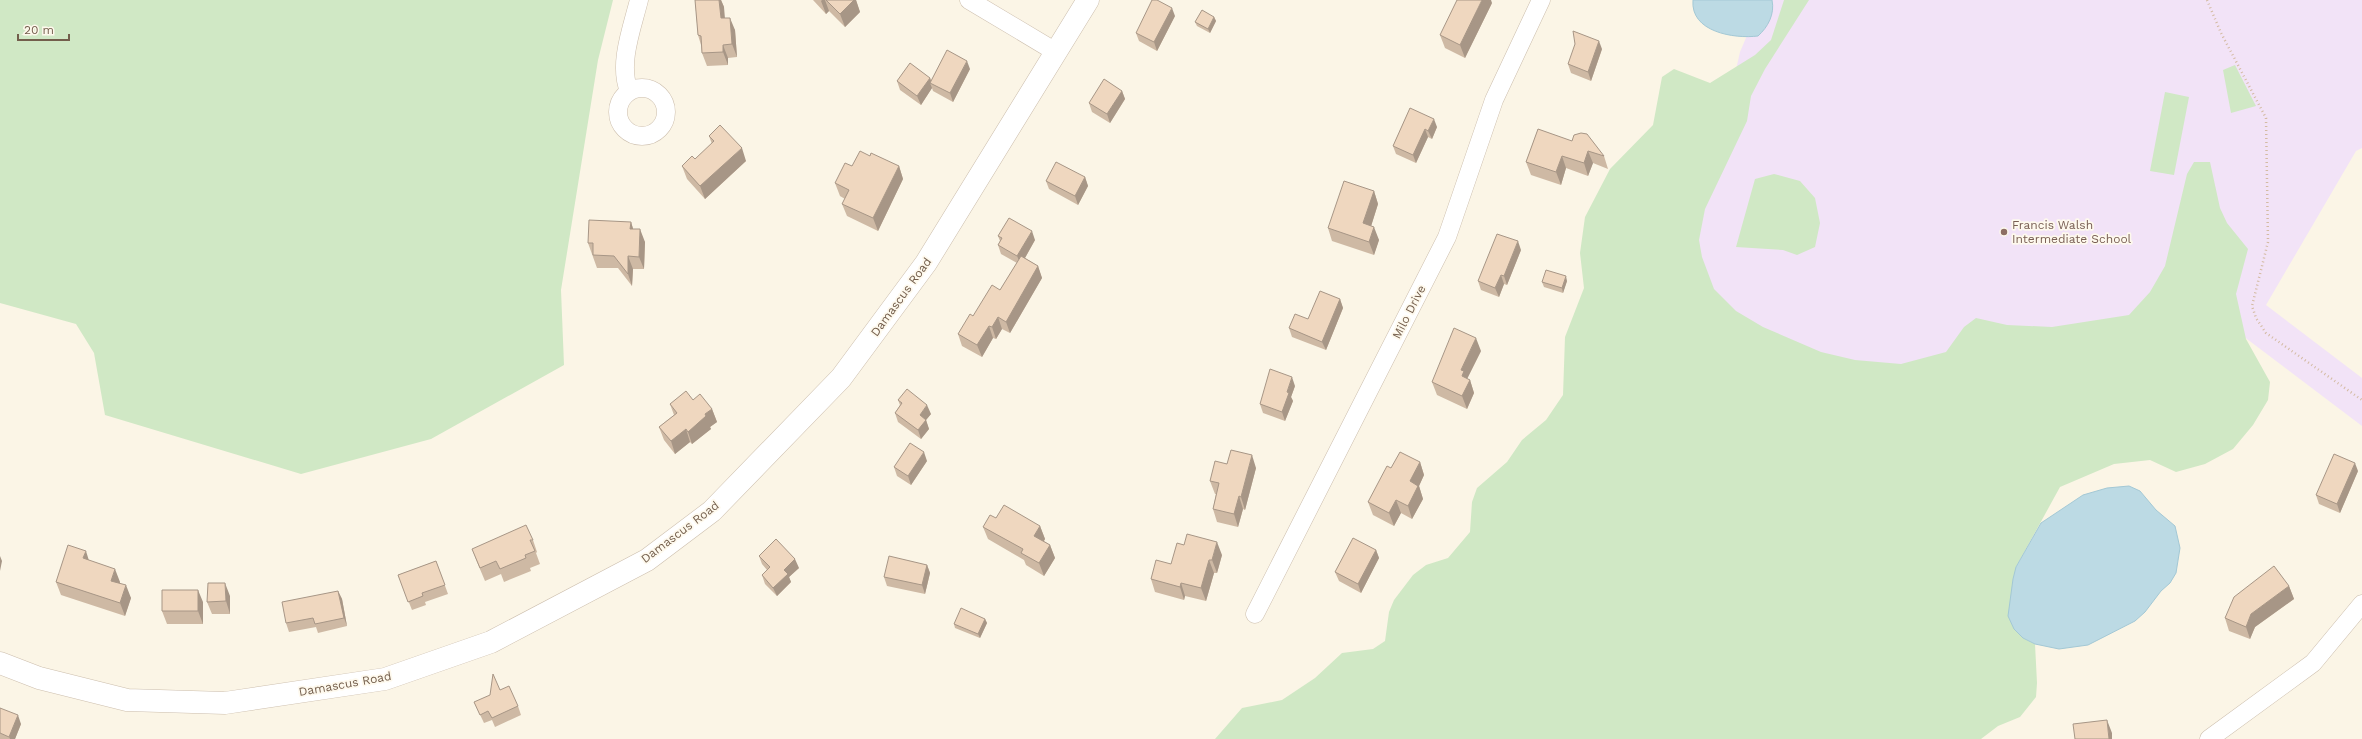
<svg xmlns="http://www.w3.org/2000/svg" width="2362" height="739" font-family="'Work Sans',sans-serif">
<rect width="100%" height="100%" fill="#fbf5e6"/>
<path fill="#f2e3f7" d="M1762 0H2362V148L2356 151 2266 305 2362 378V426L2243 336 2162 457 1669 367 1740 52Z"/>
<path fill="#d0e8c5" d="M0 0H613L598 60 561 290 564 365 431 439 301 474 105 415 94 353 76 324 0 303Z
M1784 0H1809L1765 69 1751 96 1747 121 1705 209 1699 240 1702 257 1714 289 1736 311 1763 327 1821 352 1855 360 1901 364 1946 352 1964 327 1976 318 2007 325 2052 327 2129 315 2150 292 2165 266 2187 174 2194 162H2210L2220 208 2227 223 2248 249 2236 294 2246 339 2270 382 2268 400 2253 425 2233 449 2205 464 2176 472 2150 460 2114 464 2060 487 2016 567 2014 629 2023 638 2035 644 2037 683 2036 697 2020 717 1998 726 1981 739H1215L1242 708 1282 700 1315 678 1342 653 1373 649 1385 641 1389 612 1394 600 1413 575 1426 565 1448 558 1470 532 1472 502 1477 488 1507 462 1522 440 1546 420 1563 395 1565 337 1584 288 1580 253 1585 217 1610 169 1653 125 1662 77 1674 69 1710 83 1755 55 1771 40Z
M2235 65 2256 106 2231 113 2223 70Z
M2165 92 2189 97 2174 175 2150 171Z
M1774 174 1800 181 1815 198 1820 223 1815 247 1797 255 1783 250 1736 247 1755 179Z"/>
<path fill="#bcdae4" stroke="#a3c8d5" d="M1693 0H1772C1775 14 1768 27 1758 36 1734 39 1690 32 1693 0Z
M2129 486 2140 491 2156 510 2175 526 2180 548 2176 573 2170 583 2161 591 2145 612 2135 621 2088 645 2059 649 2035 644 2023 638 2014 629 2008 616 2013 579 2016 567 2041 523 2083 495 2107 488Z"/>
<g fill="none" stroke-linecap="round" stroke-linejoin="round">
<defs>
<path id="minor" d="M969 0 1056 52
M618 112a24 24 0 1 1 48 0a24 24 0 1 1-48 0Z
M629 91C618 64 632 28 639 0
M1255 614 1447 237 1494 100 1541 0
M2209 739 2313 663 2362 604"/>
<path id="tertiary" d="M0 663 39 678 127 700 225 703 385 679 491 642 647 560 712 511 841 378 926 263 1088 0"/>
</defs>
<use href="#minor" stroke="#ccbead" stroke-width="19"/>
<use href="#tertiary" stroke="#ccbead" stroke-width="23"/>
<path stroke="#d4bba3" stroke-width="2.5" stroke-dasharray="1 3" stroke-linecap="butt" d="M2207 0 2221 33 2266 118 2268 242 2252 306 2256 318 2266 333 2362 400"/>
<use href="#minor" stroke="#fff" stroke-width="18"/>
<use href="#tertiary" stroke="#fff" stroke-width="22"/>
</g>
<path fill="#ceb9a4" d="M695 0H721L724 7V18L735 30 737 57 728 58V65L707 66 702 53 701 45 698 35Z
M813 0H856L860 12 845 27 829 11 826 14Z
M1492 3 1465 58 1445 48 1440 35Z
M1175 16 1157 51 1139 41 1136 33Z
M1214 17 1216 21 1210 33 1197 26 1195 22Z
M1602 49 1591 81 1571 73 1568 64Z
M970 69 953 102 933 91 932 88 921 105 900 90 897 81 930 78 931 80Z
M1122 91 1125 99 1110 123 1092 112 1089 103Z
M1410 108 1437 127 1432 139 1428 137 1416 163 1396 154 1393 146Z
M1538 129 1604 156 1608 169 1593 163 1588 176 1566 168 1561 185 1531 175 1526 162Z
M709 136 746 161 705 199 687 179 682 166 695 159 712 144Z
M870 156 899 166 903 179 878 231 847 216 842 204 845 199 840 196 835 183 852 166Z
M1085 177 1088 186 1078 205 1049 189 1046 181Z
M1374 191 1378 204 1371 226 1379 240 1374 255 1332 241 1328 228Z
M631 222 633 229 645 242 644 269H633L632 286 618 268H597L588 243Z
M998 236 1035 240 1025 258 1038 266 1042 278 1010 333 1002 329 996 339 993 338 982 357 962 346 958 334 973 316 1000 290 1017 263 1001 254 998 245 1000 241Z
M1521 250 1507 285 1504 284 1499 297 1481 290 1478 281Z
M1567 281 1563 293 1544 287 1542 282Z
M1340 299 1343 308 1326 350 1292 337 1289 328 1308 319Z
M1481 351 1467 379 1470 380 1474 393 1467 409 1437 395 1432 382Z
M1295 386 1291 397 1293 401 1285 421 1263 413 1260 404Z
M693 400 712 409 717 422 710 427 711 429 692 444 690 442 675 454 664 440 659 427 674 415 670 404Z
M898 400 931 414 926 420 929 429 921 439 898 422 895 413 900 405Z
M927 461 911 485 897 476 894 467Z
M1420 462 1424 475 1419 486 1423 499 1412 519 1401 513 1394 526 1373 515 1368 502 1391 468Z
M1227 464 1256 468 1245 510 1243 509 1238 527 1217 522 1213 509 1216 494H1215L1210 481Z
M2358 471 2340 513 2319 504 2316 495Z
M996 518 1040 526 1045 539 1044 541 1050 545 1055 558 1044 576 1026 565 1024 560 988 539 983 527Z
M533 540 537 552 536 553 540 564 530 568 531 571 504 582 501 574 485 581 477 562 472 549Z
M1376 550 1379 558 1361 593 1339 581 1335 572Z
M1222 555 1217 573H1214L1206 601 1185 596 1184 600 1155 592 1151 579 1171 564Z
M759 556 799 568 789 577 791 582 777 596 765 584 762 575 767 570 762 564Z
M89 560 120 582V583L131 598 125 616 61 595 56 582Z
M436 561 448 594 425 602 426 605 412 610 398 575Z
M927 565 930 573 925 594 887 586 884 577Z
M2289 586 2294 599 2255 627 2250 639 2229 631 2225 618Z
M338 591 342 599 347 626 318 633 316 627 289 632 286 623Z
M230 596V614H212L207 602Z
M203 602V624H167L162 611Z
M985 619 987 623 980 638 955 628 954 624Z
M474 702 518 706 521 715 495 727 492 720 484 723Z
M0 708 21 724 15 739H0Z"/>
<path fill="#a79686" d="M719 0H721L724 7 726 31 721 18Z
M822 0H825L829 11 826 14 821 1Z
M854 0H856L860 12 845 27 840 14Z
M1482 0H1491L1492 3 1465 58 1460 45Z
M1172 8 1175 16 1157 51 1154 42Z
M1214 17 1216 21 1210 33 1208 29Z
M730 18 735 30 737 57 732 44Z
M1599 41 1602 49 1591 81 1588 72Z
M723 45 728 58V65L723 52Z
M967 61 970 69 953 102 950 93Z
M930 78 932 84 930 83 932 88 921 105 917 96Z
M1122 91 1125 99 1110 123 1107 114Z
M1434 119 1437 127 1432 139 1428 131Z
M1425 129 1428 137 1416 163 1413 155Z
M742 148 746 161 705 199 700 186Z
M1588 151 1593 163 1588 176 1584 163Z
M1562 156 1566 168 1561 185 1556 172Z
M899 166 903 179 878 231 873 218Z
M1085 177 1088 186 1078 205 1075 196Z
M1374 191 1378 204 1368 236 1363 223Z
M631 222 635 235 630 229Z
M1374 227 1379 240 1374 255 1369 242Z
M640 229 645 242 644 269 639 257Z
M1032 231 1035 240 1021 265 1017 256Z
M1518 241 1521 250 1507 285 1504 276Z
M628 256 633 269 632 286 628 274Z
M1038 266 1042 278 1010 333 1006 322Z
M1501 275 1504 284 1499 297 1495 288Z
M1566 276 1567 281 1563 293 1562 288Z
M1340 299 1343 308 1326 350 1322 342Z
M998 317 1002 329 996 339 992 327Z
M989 326 993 338 982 357 977 345Z
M1476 338 1481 351 1467 379 1470 380 1474 393 1467 409 1462 396 1461 370Z
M1292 377 1295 386 1291 397 1293 401 1285 421 1282 412 1287 392Z
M927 405 931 414 926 420 929 429 921 439 918 430 920 415Z
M712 409 717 422 710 427 711 429 692 444 688 432 705 414Z
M686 429 690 442 675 454 671 441Z
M924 452 927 461 911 485 908 476Z
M1252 455 1256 468 1245 510 1241 497Z
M1420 462 1424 475 1419 486 1423 499 1412 519 1408 506 1410 481Z
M2355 463 2358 471 2340 513 2337 504Z
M1239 496 1243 509 1238 527 1234 514Z
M1396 500 1401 513 1394 526 1389 513Z
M1040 526 1045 539 1039 549 1034 536Z
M1217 542 1222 555 1217 573 1212 560Z
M1050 545 1055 558 1044 576 1039 563Z
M1376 550 1379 558 1361 593 1358 584Z
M86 551 90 564 83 558Z
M0 556 2 561 0 571Z
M795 559 799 568 789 577 791 582 777 596 773 588 784 570Z
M1209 560 1214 573 1206 601 1201 588Z
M927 565 930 573 925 594 922 585Z
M115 569 120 582 116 593 111 581Z
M225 583 230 596V614L226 601Z
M1181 583 1185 596 1184 600 1180 587Z
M126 585 131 598 125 616 120 603Z
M2289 586 2294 599 2255 627 2250 639 2246 627 2251 614Z
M198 590 203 602V624L198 611Z
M338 591 342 599 347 626 344 618Z
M985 619 987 623 980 638 978 634Z
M18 715 21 724 15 739H10L9 737Z
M2107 720 2112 733V739H2109Z"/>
<path fill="#efd7bf" stroke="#a79686" d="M695 0H719L721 18H730L732 44 723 45V52L702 53 701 36 698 35Z
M826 0H854L840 14Z
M1152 0H1157L1172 8 1154 42 1136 33Z
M1457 0H1482L1460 45 1440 35Z
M1202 10 1214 17 1208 29 1195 22Z
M1573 31 1599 41 1588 72 1568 64 1575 44Z
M947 50 967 61 950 93 930 83Z
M910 63 930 78 917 96 897 81Z
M1104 79 1122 91 1107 114 1089 103Z
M1410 108 1434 119 1428 131 1425 129 1413 155 1393 146Z
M720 125 742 148 700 186 682 166 692 156 695 159 714 141 709 136Z
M1538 129 1572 141 1574 135 1581 133 1587 134 1604 156 1588 151 1584 163 1562 156 1556 172 1526 162Z
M860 151 870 156 871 153 899 166 873 218 842 204 849 190 835 183 845 163 852 166Z
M1056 162 1085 177 1075 196 1046 181Z
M1344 181 1374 191 1363 223 1374 227 1369 242 1328 228Z
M1009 218 1032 231 1017 256 998 245 1002 238 998 236Z
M589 220 631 222 630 229H640L639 257 628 256V274L614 256 593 255V243H588Z
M1497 234 1518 241 1504 276 1501 275 1495 288 1478 281Z
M1021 256 1038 266 1006 322 998 317 992 327 989 326 977 345 958 334 970 314 973 316 992 285 1000 290Z
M1546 270 1566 276 1562 288 1542 282Z
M1320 291 1340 299 1322 342 1289 328 1295 314 1308 319Z
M1454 328 1476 338 1461 370 1464 371 1462 376 1470 380 1462 396 1432 382Z
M1270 369 1292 377 1287 392 1289 393 1282 412 1260 404Z
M907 389 927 405 920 415 926 420 918 430 895 413 902 403 898 400Z
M686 391 693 400 700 394 712 409 705 414 706 416 688 432 686 429 671 441 659 427 677 413 670 404Z
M910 443 924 452 908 476 894 467Z
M1231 450 1252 455 1241 497 1239 496 1234 514 1213 509 1219 483 1210 481 1215 461 1227 464Z
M1400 452 1420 462 1410 481 1418 486 1408 506 1396 500 1389 513 1368 502 1387 466 1391 468Z
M2334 454 2355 463 2337 504 2316 495Z
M1004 505 1040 526 1034 536 1050 545 1039 563 1021 553 1023 549 983 527 990 515 996 518Z
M526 525 533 540H530L535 551 525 555 526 558 500 569 496 561 480 568 472 549Z
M1187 534 1217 542 1212 560H1209L1201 588 1181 583 1180 587 1151 579 1156 560 1171 564 1177 543 1184 545Z
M1353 538 1376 550 1358 584 1335 572Z
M776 539 795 559 784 570 788 574 773 588 762 575 770 567 759 556Z
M68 545 86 551 83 558 115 569 111 581 126 585 120 603 56 582Z
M889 556 927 565 922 585 884 577Z
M436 561 445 585 422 593 423 596 408 602 398 575Z
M2274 566 2289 586 2251 614 2246 627 2225 618 2234 597Z
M208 583H225L226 601 207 602Z
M162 590H198V611H162Z
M338 591 344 618 315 624 313 618 286 623 282 602Z
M961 608 985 619 978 634 954 624Z
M493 674 500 690 509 686 518 706 492 718 488 711 480 715 474 702 490 695Z
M0 708 18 715 9 737 0 733Z
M2107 720 2109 739H2075L2073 724Z"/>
<circle fill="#8d6e63" stroke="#fef9ed" stroke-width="1.5" cx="2004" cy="232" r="4"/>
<g text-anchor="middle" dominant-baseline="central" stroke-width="3.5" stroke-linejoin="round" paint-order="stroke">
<g font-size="12" fill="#785e54" stroke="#fef9ed" text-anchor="start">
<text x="2012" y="225">Francis Walsh<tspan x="2012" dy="14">Intermediate School</tspan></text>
</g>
<g font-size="12" fill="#735e4c" stroke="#fef9ed">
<text transform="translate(901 297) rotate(-54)">Damascus Road</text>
<text transform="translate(1409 312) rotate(-63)">Milo Drive</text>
<text transform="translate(680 532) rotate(-37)">Damascus Road</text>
<text transform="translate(345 684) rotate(-10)">Damascus Road</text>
</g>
</g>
<path d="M18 34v6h51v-6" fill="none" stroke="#735e4c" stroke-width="2"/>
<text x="24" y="34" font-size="12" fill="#735e4c" stroke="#fef9ed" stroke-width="3" paint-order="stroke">20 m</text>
</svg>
